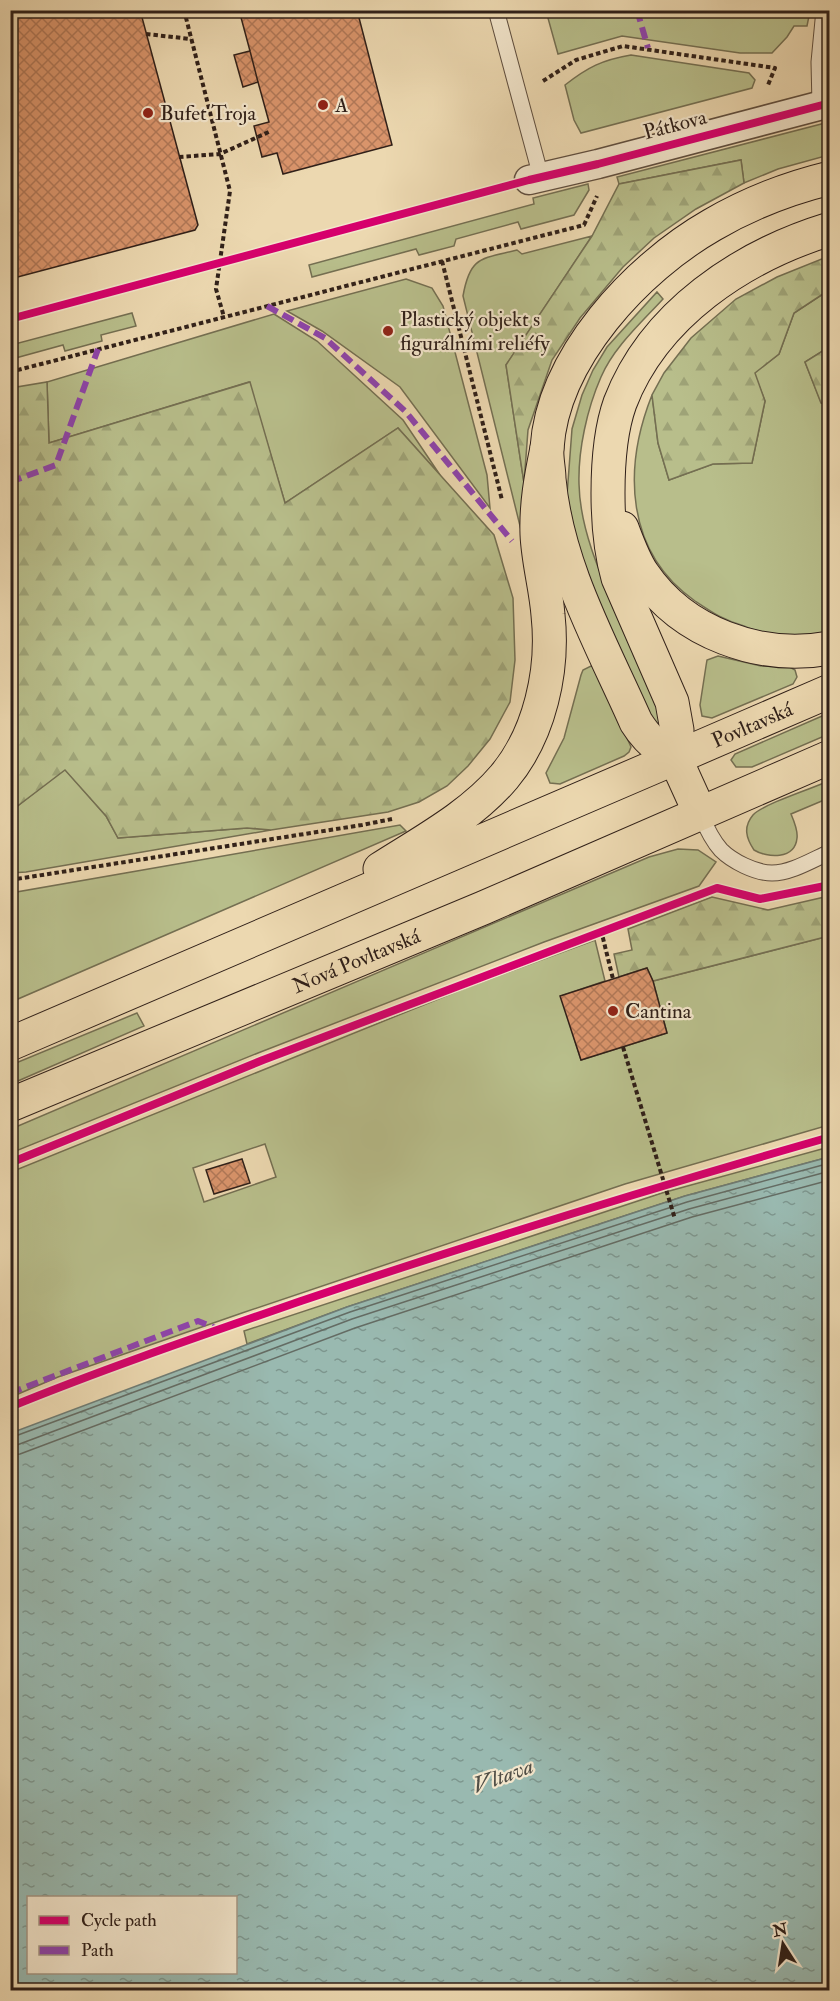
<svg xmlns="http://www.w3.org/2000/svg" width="840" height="2001" font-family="'IM FELL Double Pica',serif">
<defs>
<pattern id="forest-firs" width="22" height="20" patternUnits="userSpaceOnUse" patternTransform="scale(1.5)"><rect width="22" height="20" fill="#b8be8b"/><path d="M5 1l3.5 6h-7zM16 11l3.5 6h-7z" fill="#9ea377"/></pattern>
<pattern id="water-ripples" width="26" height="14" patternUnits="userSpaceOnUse" patternTransform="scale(1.5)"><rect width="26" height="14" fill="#99b9b0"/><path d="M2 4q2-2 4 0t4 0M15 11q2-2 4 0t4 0" fill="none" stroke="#7d968e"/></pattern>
<pattern id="building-cross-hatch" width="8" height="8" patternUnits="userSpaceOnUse" patternTransform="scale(1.5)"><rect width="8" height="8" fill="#d9946b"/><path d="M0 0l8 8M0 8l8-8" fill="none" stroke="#b07857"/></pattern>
</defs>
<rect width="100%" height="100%" fill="#ecd8b0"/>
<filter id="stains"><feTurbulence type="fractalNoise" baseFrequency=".00333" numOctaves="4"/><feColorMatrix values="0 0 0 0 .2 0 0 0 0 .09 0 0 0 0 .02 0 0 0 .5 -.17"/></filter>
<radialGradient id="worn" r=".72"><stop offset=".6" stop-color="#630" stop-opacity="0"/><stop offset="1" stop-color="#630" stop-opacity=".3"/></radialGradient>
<path fill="#b8be8b" stroke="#746f52" stroke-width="1.5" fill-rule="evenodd" d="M546 11V10L810 11 807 26H794L787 37 772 53H740L622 36 558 54Z
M631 55 749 73 755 80 752 88 581 133 574 120 565 85C588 67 602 60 631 55Z
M829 122V155L778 169 744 183 741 160 619 184 617 177Z
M588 184 589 190 574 215 521 229 518 222 456 239 454 246 419 255 416 249 312 277 309 265 534 204 533 198Z
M592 236 506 365 524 483 525 546 463 296C470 256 481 259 517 250L522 254Z
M406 279 432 288 443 306 487 475 490 508 400 387 322 331 287 311Z
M829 290V347L805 362 821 402 829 405V632C814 636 786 637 770 634 761 633 752 629 744 626 723 620 713 613 695 601 625 552 623 468 652 395L658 443 669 480 713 464 752 463 765 401 754 373 779 354 794 313Z
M657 292 663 299C641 323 614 347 601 377 587 409 578 450 579 484 580 532 603 580 622 624 636 656 650 688 664 720L662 725 655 726 581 563 567 495 572 429 582 395 593 370 607 347Z
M132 313 136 326 101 335 102 341 65 351 63 345 12 359 11 345Z
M274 314 317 341 403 420 440 475 398 428 285 503 249 382 49 443 47 382Z
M718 656 761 666H788L795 670 797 677 793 684 712 718 702 716 700 705 706 666 707 660Z
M591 666 596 668 631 747 629 752 624 756 560 784 550 783 546 773 564 738 581 675 583 670Z
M829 713V734L752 767H736L731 760 735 754Z
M65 769 106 816 118 838 247 828 271 830 26 872 11 873V811Z
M829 781V798L791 814C794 821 798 831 797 838 795 860 767 858 754 850 746 838 743 827 753 815 763 804 813 788 829 781Z
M400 825 406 831 11 1002V893Z
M678 849 698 850 716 862 699 886 544 942 258 1053 11 1153V1129L649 857Z
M829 936V1125L625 1184 242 1313 58 1377 11 1397V1172L463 989 595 940 605 981 561 996 581 1060 667 1033 653 981ZM265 1144 276 1177 204 1202 193 1168Z
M137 1013 144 1026 11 1084V1065Z
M829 1147V1157L685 1196 347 1307 247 1344 244 1331 662 1193Z"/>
<path fill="url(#forest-firs)" stroke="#746f52" stroke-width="1.5" d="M741 160 744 183 696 209 654 238 623 267 580 318 552 360 528 430 524 483 506 365 592 236 619 184Z
M829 256V290L794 313 779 354 755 373 765 401 752 463 713 464 669 480 658 443 652 395 664 373 691 338 736 299 777 277Z
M829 347V405L821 403 805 362Z
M47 382 49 443 250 382 285 503 398 428 494 535 513 598 515 660 510 702 490 739 468 766 447 786 419 802 388 812 271 830 247 828 118 838 106 816 65 770 11 811V388Z
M829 896V936L653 981 647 968 619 977 614 954 632 950 628 929 712 897 768 910Z"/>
<path fill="url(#water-ripples)" stroke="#6f7c74" stroke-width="1.5" fill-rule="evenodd" d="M829 1157V1990H11V1433L347 1307 685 1196ZM28 1898H236V1972H28Z"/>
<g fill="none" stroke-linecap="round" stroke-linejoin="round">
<path stroke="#646c64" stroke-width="1.5" d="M10 1438 350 1312 687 1202 830 1163
M10 1446 17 1445 352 1319 689 1209 830 1171
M10 1455 20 1454 355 1328 692 1217 830 1180"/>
</g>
<path fill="url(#building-cross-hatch)" stroke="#302019" stroke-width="1.5" d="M10 10H140L198 225 195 230 10 279Z
M239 10H357L392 145 283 174 277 153 262 157 254 126 269 122 258 82 243 87 234 55 250 51Z
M250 51 258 82 243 87 234 55Z
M647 968 653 981 667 1033 581 1060 560 996Z
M242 1159 250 1183 214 1194 206 1170Z"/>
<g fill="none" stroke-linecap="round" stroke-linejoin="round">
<defs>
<path id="service" d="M496 10 541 177
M820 105 819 62 824 10
M700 813C705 825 711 839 721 850 732 861 755 873 772 873 791 873 812 860 830 852"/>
<path id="minor" d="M529 180 598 164 830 103"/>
<g id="primary">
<path d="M622 528C628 544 634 561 643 574 683 633 760 661 830 648"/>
<path d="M675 758C657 749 646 738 636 722 601 643 557 566 549 479 549 469 546 458 547 448 553 357 637 268 712 225 748 204 789 188 830 178"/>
<path id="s1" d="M675 758 830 691"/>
<path d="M700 813 675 758 677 730 672 702 618 578C610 550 608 522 608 493 608 463 610 431 620 403 654 314 742 256 830 229"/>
<path id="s2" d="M10 1105 483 908 830 757"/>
</g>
<path id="trunk" d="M380 869C422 842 471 816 504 777 540 734 554 670 548 615 546 588 538 561 537 534 536 504 541 477 547 448
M10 1044 675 758"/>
</defs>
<use href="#service" stroke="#5f4e3f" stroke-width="17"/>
<use href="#minor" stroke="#5f4e3f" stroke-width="31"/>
<use href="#primary" stroke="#302019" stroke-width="35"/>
<use href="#trunk" stroke="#302019" stroke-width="35"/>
<path stroke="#302019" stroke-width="4" stroke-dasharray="4.5 3" stroke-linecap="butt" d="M184 10 230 191 216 289 224 317
M146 34 191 39
M543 81 576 60 623 46 775 68 768 85
M179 157 220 154 271 131
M442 261 502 500
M10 372 584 225 597 196
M10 880 362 825 392 819
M601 930 613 979
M623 1047 675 1219"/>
<use href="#service" stroke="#f3e6cc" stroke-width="15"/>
<use href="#minor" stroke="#f3e6cc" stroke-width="28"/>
<use href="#primary" stroke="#ecd8b0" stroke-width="33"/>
<use href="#trunk" stroke="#ecd8b0" stroke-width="33"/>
<path stroke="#8e44ad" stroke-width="6" stroke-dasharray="12 6" stroke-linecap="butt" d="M637 10 648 48
M267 306 325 338 405 411 512 541
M10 482 56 465 98 349
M10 1393 198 1321 218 1329"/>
<defs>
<path id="cycleway" d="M10 319 529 180 598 164 830 103
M10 1163 263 1060 717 888 760 899 830 885
M10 1407C106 1368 203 1335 301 1301 476 1242 652 1188 830 1137"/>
</defs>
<use href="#cycleway" stroke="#f3e6cc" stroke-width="11"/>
<use href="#cycleway" stroke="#d6006c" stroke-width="8"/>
</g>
<g fill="#8f2418" stroke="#f3e6cc" stroke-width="2">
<circle cx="323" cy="105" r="6"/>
<circle cx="148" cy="113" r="6"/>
<circle cx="388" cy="331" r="6"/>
<circle cx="613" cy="1011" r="6"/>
</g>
<g text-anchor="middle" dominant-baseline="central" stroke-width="4.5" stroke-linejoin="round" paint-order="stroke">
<g font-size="21" fill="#302019" stroke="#f3e6cc" text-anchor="start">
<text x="335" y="105">A</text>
<text x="160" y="113">Bufet Troja</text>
<text x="400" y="319">Plastický objekt s<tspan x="400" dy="24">figurálními reliéfy</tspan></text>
<text x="625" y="1011">Cantina</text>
</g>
<g font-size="21" fill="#302019" stroke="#f3e6cc">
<text transform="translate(675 125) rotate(-15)">Pátkova</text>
<text stroke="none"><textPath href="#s1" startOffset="84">Povltavská</textPath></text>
<text stroke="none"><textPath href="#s2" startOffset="375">Nová Povltavská</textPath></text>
</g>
<g font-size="22" font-style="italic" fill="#504e46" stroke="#f3e6cc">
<text transform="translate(503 1776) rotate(-20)">Vltava</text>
</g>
</g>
<rect width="840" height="2001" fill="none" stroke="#ecd8b0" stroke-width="36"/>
<rect x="12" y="12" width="816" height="1977" fill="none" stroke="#302019" stroke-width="3"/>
<rect x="18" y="18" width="804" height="1965" fill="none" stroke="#302019" stroke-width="1.5"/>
<rect x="27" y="1896" width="210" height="78" fill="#f3e6cc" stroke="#a59784" stroke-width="1.5"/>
<rect x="39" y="1916" width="30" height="9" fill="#d6006c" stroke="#a59784" stroke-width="1.5"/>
<text x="81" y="1926" font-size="18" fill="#302019">Cycle path</text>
<rect x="39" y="1946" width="30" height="9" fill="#8e44ad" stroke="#a59784" stroke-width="1.5"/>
<text x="81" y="1956" font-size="18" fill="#302019">Path</text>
<g transform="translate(783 1944) rotate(348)" stroke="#f3e6cc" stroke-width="4.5" paint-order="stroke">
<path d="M0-4.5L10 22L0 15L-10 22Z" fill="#302019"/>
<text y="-9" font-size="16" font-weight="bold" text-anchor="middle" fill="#302019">N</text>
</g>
<rect width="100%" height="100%" filter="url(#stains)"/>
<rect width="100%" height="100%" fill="url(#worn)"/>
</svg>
